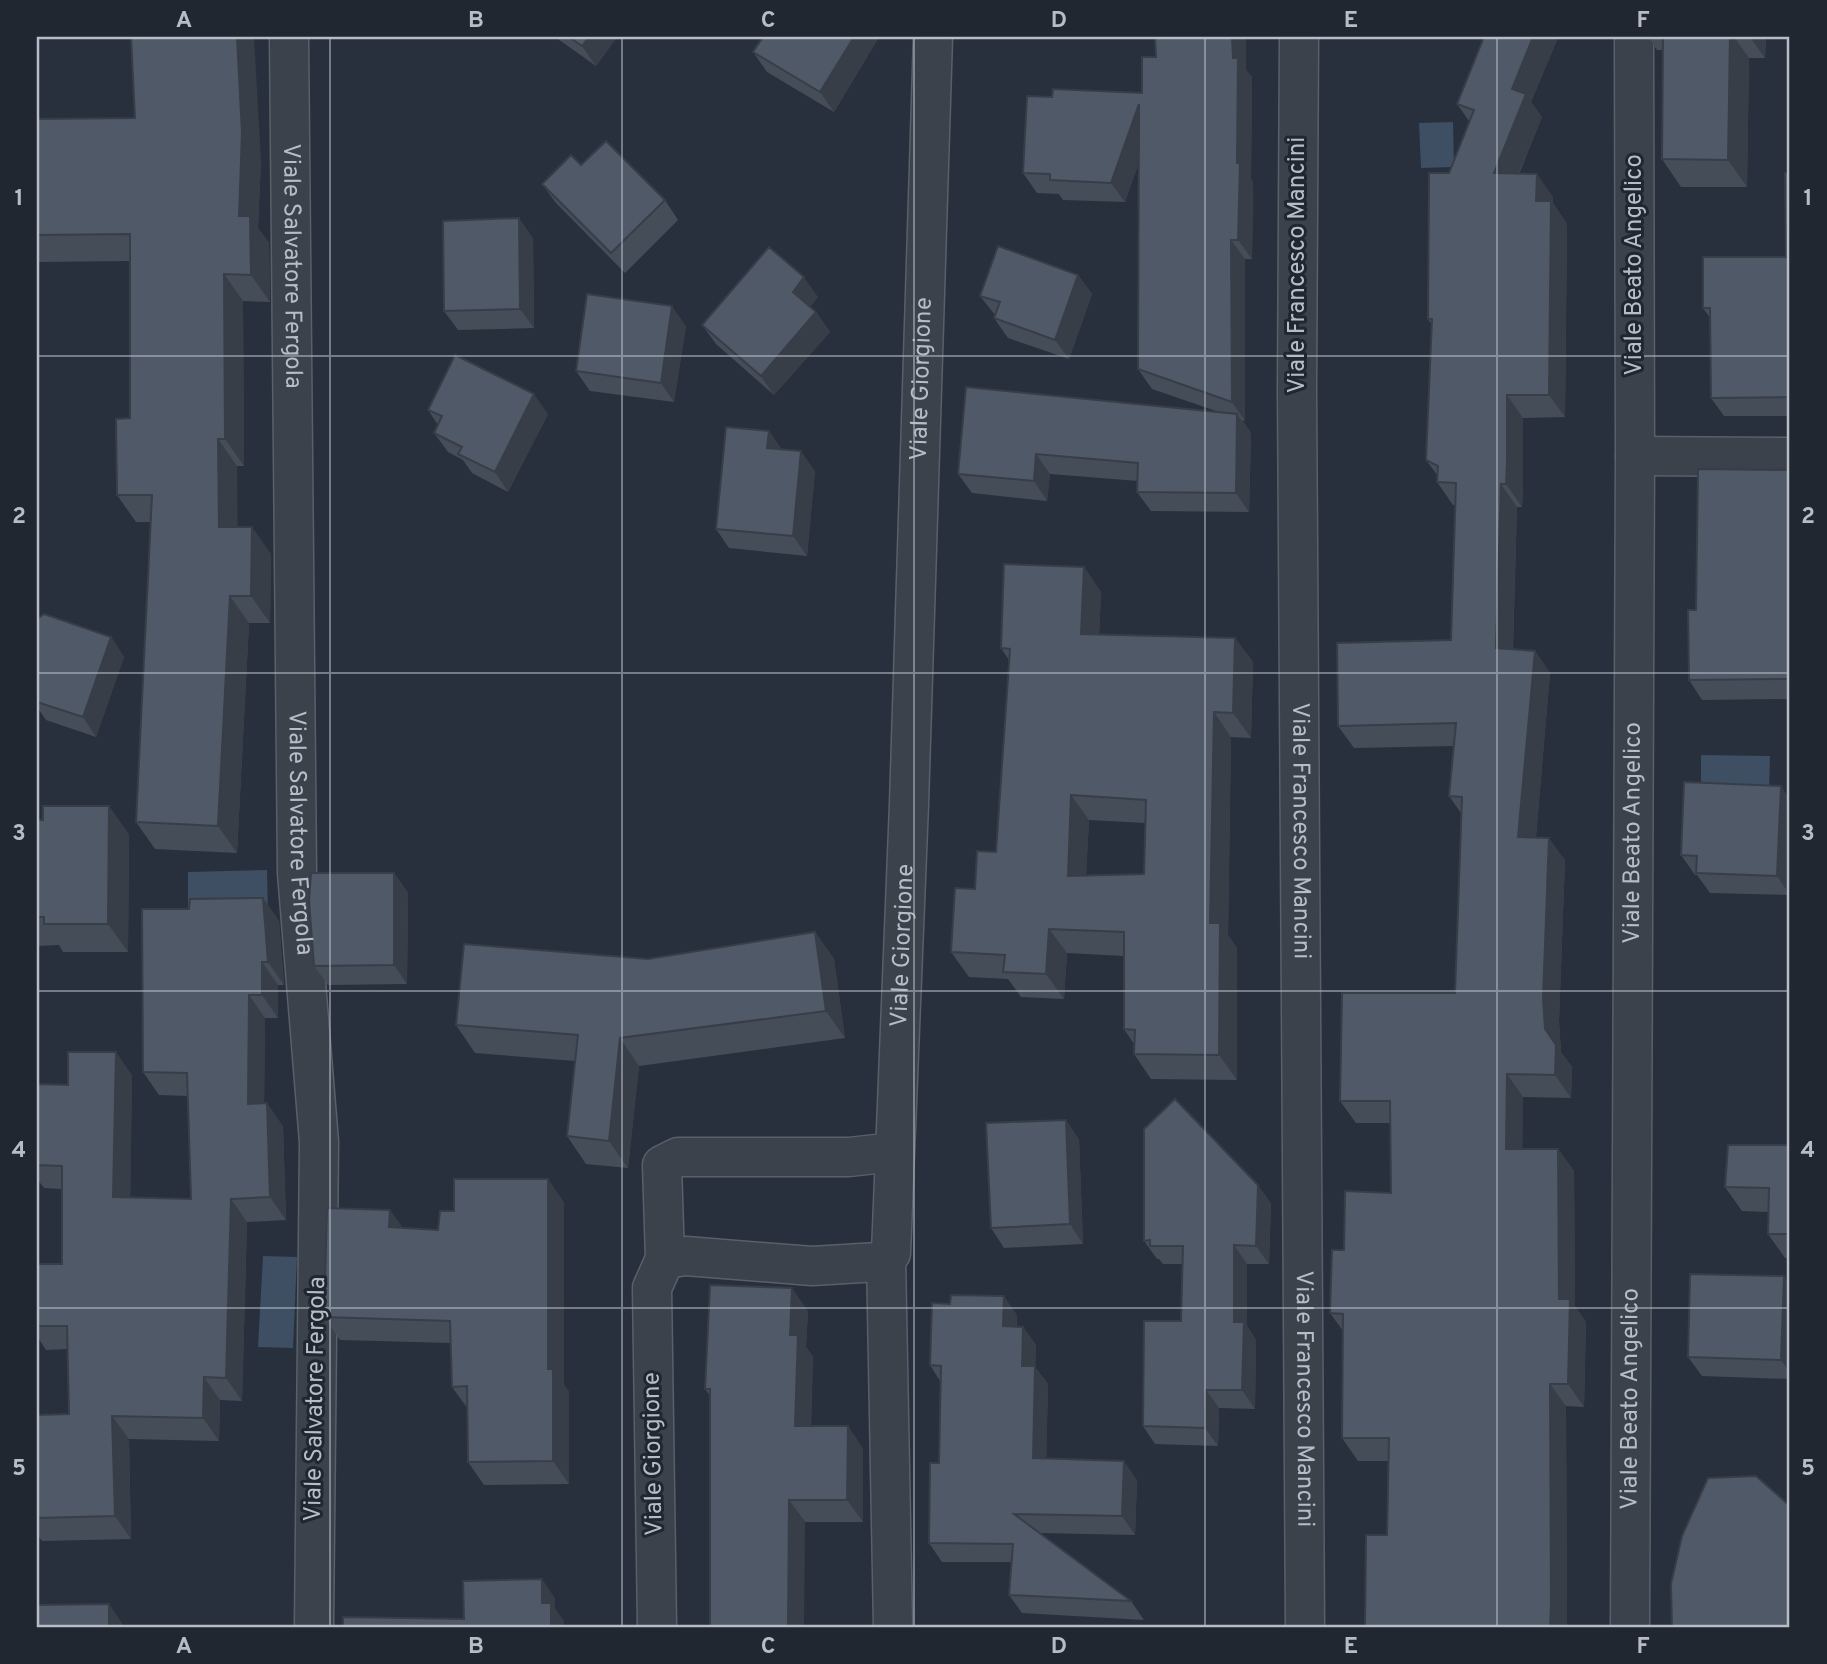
<svg xmlns="http://www.w3.org/2000/svg" width="1827" height="1664" font-family="Overpass,sans-serif">
<rect width="100%" height="100%" fill="#27303c"/>
<path fill="#3e4e63" d="M1453 122 1454 167 1421 168 1419 123Z
M1701 755 1770 756 1769 793 1701 792Z
M267 870 268 916 188 918V872Z
M263 1256 297 1257 293 1348 258 1347Z"/>
<g fill="none" stroke-linecap="round" stroke-linejoin="round">
<defs>
<g id="minor">
<path id="s1" d="M289 37 297 873 319 1142 314 1627"/>
<path id="s2" d="M1299 37 1297 390 1305 1627"/>
<path d="M1635 456 1790 457"/>
<path d="M886 1257 893 1627"/>
<path d="M665 1259 662 1165 678 1157H849L894 1152"/>
<path id="s3" d="M657 1627 652 1288 665 1259 686 1256 812 1266 878 1262 891 1253 909 804 933 37"/>
<path id="s4" d="M1630 1627 1635 456 1634 37"/>
</g>
</defs>
<use href="#minor" stroke="#59606a" stroke-width="41"/>
<use href="#minor" stroke="#3b424c" stroke-width="38"/>
</g>
<path fill="#454d59" fill-rule="evenodd" d="M555 37H617L596 66Z
M879 37 834 112 767 72 753 52Z
M1484 37H1557V40L1531 102 1542 117 1519 174 1553 197V203L1567 224 1565 417 1523 418V485L1522 507H1517L1513 649 1535 651 1550 673 1536 837 1565 860 1559 1021 1561 1052 1572 1067 1571 1098 1523 1097 1522 1149H1558L1574 1171 1575 1306 1586 1322 1584 1407 1566 1406 1567 1627H1365L1387 1535 1388 1461H1358L1342 1438 1343 1331 1330 1313 1344 1250 1391 1193 1390 1123H1356L1340 1101 1455 993 1461 813 1449 796 1454 746 1354 748 1338 726 1451 640 1455 505H1453L1437 482 1438 476 1426 460 1432 325 1428 319 1449 173 1469 121 1457 104Z
M1648 37H1766L1765 58H1749L1747 187H1681L1662 159 1663 50H1657Z
M1156 57 1246 70 1252 77 1251 179 1253 182 1252 259H1245V421L1242 420 1251 433 1249 512 1151 511 1137 492 1138 481 1050 474 1047 501 972 493 958 474 966 387 1219 412 1152 389 1138 369 1139 162 1125 202 1063 200 1059 194 1037 193 1023 173 1052 97 1142 93Z
M135 118 261 160 258 228 269 243 270 302 243 301 244 466H237V527L271 554 270 623H249L237 853 155 849 136 822 151 522H136L117 495 130 418V261L37 262V119Z
M1790 173V416H1724L1711 398V319L1703 308 1786 257Z
M542 184 665 200 678 220 625 273 556 203Z
M533 238 534 328 458 330 444 311Z
M1078 275 1092 294 1069 359 1008 338 994 318 995 315 980 296Z
M818 297 810 307 816 312 830 332 774 395 716 344 702 325Z
M686 326 674 402 590 391 576 371Z
M428 410 548 414 508 492 472 473 463 460 448 452 434 433 438 425Z
M769 431 782 450 815 471 807 556 729 548 716 529Z
M1790 470V699L1702 700 1689 680 1696 610Z
M1084 567 1101 592 1099 635 1235 638 1253 662 1251 738 1231 737 1228 935 1237 948V1080L1151 1079 1134 1054V1044L1124 1029V956L1067 953 1064 999 1021 997 1008 979 969 977 951 952 975 889 996 852 1009 660 1001 648ZM1089 820 1145 823 1144 874 1086 875Z
M111 637 124 657 96 737 46 720 37 707V702Z
M1790 799V895L1710 893 1697 875H1695L1681 855Z
M37 820 129 834 128 952H63L59 945 37 946Z
M394 873 408 893 407 984 328 985 314 966Z
M263 898 279 921 284 985H278V1018H265L264 1103 283 1126 286 1220 247 1222 242 1401 220 1400 219 1441 129 1439 131 1539 42 1541 37 1534V1415L69 1414 68 1349 46 1350 37 1336V1264H62V1189L44 1188 37 1179V1084L68 1085 132 1075 130 1198 191 1199 188 1096 159 1095 143 1072Z
M815 932 834 959 845 1038 639 1066 628 1168 586 1164 567 1136 575 1061 475 1053 456 1025 648 959Z
M1079 1139 1083 1244 1004 1248 991 1228Z
M1790 1145V1258H1785L1768 1234V1212L1742 1211 1725 1187Z
M564 1202V1385L569 1392V1484L484 1485 468 1462V1409L452 1387 451 1343 340 1340 324 1317 402 1228 438 1230 454 1211Z
M1271 1203 1269 1264H1247V1326L1256 1340 1255 1409 1219 1408 1218 1446 1155 1444 1143 1426 1181 1321 1182 1264H1163L1159 1259H1157L1144 1241Z
M1784 1276 1790 1286V1379L1702 1376 1688 1357Z
M808 1311 806 1347 813 1357 811 1426H848L863 1449V1522H805L705 1389Z
M1017 1315V1326L1023 1327 1036 1345 1035 1367 1048 1384 1046 1459 1137 1480 1135 1535 1039 1533 1131 1601 1144 1620 1022 1613 1009 1595 1011 1562H942L929 1543 939 1463 940 1381 930 1365Z"/>
<path fill="#383e48" d="M237 37H254L261 160 258 228 269 243 270 302 251 275 239 216Z
M589 37H617L596 66 582 46Z
M854 37H879L834 112 820 92Z
M1232 37H1246V70L1252 77 1251 179 1253 182 1252 259 1238 240Z
M1533 37H1557V40L1531 102 1542 117 1509 196 1494 173 1512 89Z
M1730 37H1734L1749 58 1747 187 1728 160Z
M1750 37H1766L1765 58Z
M1139 104 1152 123 1125 202 1111 183Z
M1537 174 1553 197V203L1567 224 1565 417 1549 395 1536 201Z
M519 218 533 238 534 328 520 309Z
M1231 240 1245 259V421L1232 402Z
M224 274 243 301 244 466 225 439Z
M1078 275 1092 294 1069 359 1055 340Z
M804 277 818 297 806 311 793 292Z
M672 306 686 326 674 402 661 383Z
M816 312 830 332 774 395 761 376Z
M534 394 548 414 508 492 495 472Z
M1507 395 1523 418V485L1522 507 1506 484Z
M1237 414 1251 433 1249 512 1236 493Z
M769 431 782 450 767 448Z
M218 439 237 466 238 554 219 527Z
M801 451 815 471 807 556 793 536Z
M1036 454 1050 474 1047 501 1034 481Z
M1501 484 1517 507 1512 670 1496 648Z
M252 527 271 554 270 623 251 596Z
M1084 567 1101 592 1098 659 1081 634Z
M230 596 249 623 237 853 218 826Z
M111 637 124 657 96 737 83 717Z
M1235 638 1253 662 1251 738 1233 713Z
M1535 651 1550 673 1534 859 1518 837Z
M1214 712 1231 737 1228 935 1237 948V1080L1219 1055 1210 923Z
M1781 786 1790 799V895L1777 876Z
M1071 795 1089 820 1085 901 1068 876Z
M109 806 129 834 128 952 108 924Z
M1549 838 1565 860 1559 1021 1561 1052 1572 1067 1571 1098 1555 1075 1545 1029 1543 998Z
M394 873 408 893 407 984 394 965Z
M263 898 279 921 284 985 268 962Z
M1049 929 1067 953 1064 999 1046 974Z
M815 932 834 959 845 1038 826 1011Z
M262 962 278 985V1018L262 995Z
M249 995 265 1018 264 1127 248 1104Z
M620 1038 639 1066 628 1168 609 1141Z
M116 1052 132 1075 130 1220 113 1197Z
M1507 1074 1523 1097 1522 1172 1506 1149Z
M267 1103 283 1126 286 1220 270 1197Z
M1066 1120 1079 1139 1083 1244 1070 1224Z
M1558 1149 1574 1171 1575 1306 1586 1322 1584 1407 1568 1384 1559 1299Z
M548 1179 564 1202V1385L569 1392V1484L553 1461 548 1369Z
M1258 1185 1271 1203 1269 1264 1256 1246Z
M231 1199 247 1222 242 1401 226 1378Z
M390 1210 406 1232 389 1227Z
M1234 1245 1247 1264V1326L1256 1340 1255 1409 1242 1390 1234 1322Z
M1784 1276 1790 1286V1373L1781 1360Z
M792 1288 808 1311 806 1347 813 1357 810 1449 795 1426 790 1335Z
M1004 1296 1017 1315 1016 1345 1003 1326Z
M1023 1327 1036 1345 1035 1367 1048 1384 1046 1477 1033 1458 1022 1366Z
M204 1377 220 1400 219 1441 203 1418Z
M1550 1384 1566 1406 1567 1627H1550Z
M1206 1390 1219 1408 1218 1446 1205 1428Z
M112 1416 129 1439 131 1539 115 1516Z
M848 1426 863 1449V1522L847 1500Z
M1124 1461 1137 1480 1135 1535 1122 1516Z
M789 1500 805 1522 804 1627H788Z
M542 1579 555 1598V1608L564 1621V1627H551L542 1603Z
M109 1604 122 1623V1627H109Z"/>
<path fill="#505967" stroke="#383e48" stroke-width="2" fill-rule="evenodd" d="M131 37H237L242 133 239 216H250L251 275 224 274 225 439H218L219 527H252L251 596H230L218 826 136 822 152 495H117L116 419 130 418V234L37 235V119L135 118Z
M569 37H589L582 46Z
M763 37H854L820 92 753 52Z
M1155 37H1232L1233 58H1238L1237 163H1240L1238 240H1231L1232 402 1138 369 1139 104 1111 183 1050 180V174L1023 173 1027 96 1052 97 1053 89 1142 93V57H1156Z
M1484 37H1533L1512 89 1526 94 1494 173 1537 174 1536 201H1551L1549 395H1507V463L1506 484H1501L1496 648 1535 651 1518 837 1549 838 1543 998 1545 1029 1556 1045 1555 1075 1507 1074 1506 1149H1558L1559 1299H1570L1568 1384H1550L1551 1604 1550 1627H1365L1366 1535H1387L1389 1438H1342L1343 1314 1330 1313 1332 1250H1344L1345 1191 1391 1193 1390 1101H1340L1342 993H1455L1462 797 1449 796 1456 723 1338 726 1337 643 1451 640 1456 483 1437 482 1438 466 1426 460 1432 319H1428L1429 173H1449L1474 110 1457 104Z
M1663 37H1730L1728 160 1662 159Z
M606 141 665 200 611 253 542 184 571 155 581 165Z
M1785 173H1790V397L1711 398 1710 308H1703V257H1786Z
M519 218 520 309 444 311 443 221Z
M998 246 1078 275 1055 340 994 318 1000 302 980 296Z
M769 247 804 277 793 292 816 312 761 376 702 325Z
M587 294 672 306 661 383 576 371Z
M455 355 534 394 495 472 458 454 462 447 434 433 442 416 428 410Z
M966 387 1237 414 1236 493 1137 492 1138 463 1036 454 1034 481 958 474Z
M726 427 769 431 767 448 801 451 793 536 716 529Z
M1698 469 1790 470V679L1689 680 1688 610H1696Z
M1004 564 1084 567 1081 634 1235 638 1233 713 1214 712 1210 923H1220L1219 1055 1134 1054 1135 1030 1124 1029V932L1049 929 1046 974 1003 972 1005 955 951 952 955 888 975 889 977 851 996 852 1010 649 1001 648ZM1071 795 1146 800 1144 874 1068 876Z
M44 614 111 637 83 717 37 702V619Z
M1684 782 1781 786 1777 876 1696 873 1697 856 1681 855Z
M43 806H109L108 924H44V917H37V820H43Z
M311 873H394V965L314 966 309 901Z
M263 898 268 962H262V995H249L248 1104 267 1103 270 1197 231 1199 226 1378 204 1377 203 1418 112 1416 115 1516 37 1518V1415L69 1414 67 1326H37V1264H62V1166L37 1165V1084L68 1085V1052H116L113 1197 191 1199 187 1073 143 1072 142 909H189L190 899Z
M815 932 826 1011 620 1038 609 1141 567 1136 578 1035 456 1025 464 944 648 959Z
M1175 1099 1258 1185 1256 1246 1234 1245V1322H1244L1242 1390H1206L1205 1428 1143 1426 1144 1321H1181L1183 1246H1150V1240L1144 1241V1129Z
M1066 1120 1070 1224 991 1228 986 1123Z
M1728 1145H1790V1234H1768L1769 1188 1725 1187Z
M454 1179H548V1369H553V1461L468 1462 467 1386 452 1387 450 1321 324 1317 327 1208 390 1210 389 1227 438 1230 440 1211H454Z
M1690 1274 1784 1276 1781 1360 1688 1357Z
M710 1285 792 1288 790 1335H798L795 1426H848L847 1500H789L788 1627H710V1389H705Z
M951 1295 1004 1296 1003 1326 1023 1327 1022 1366H1035L1033 1458 1124 1461 1122 1516 1014 1514 1131 1601 1009 1595 1013 1544 929 1543 930 1463H939L941 1366 930 1365 932 1303 950 1304Z
M1756 1476 1790 1506V1626L1758 1627H1672L1671 1584 1682 1536 1708 1478Z
M542 1579V1603H551V1627H343V1617L464 1619 463 1581Z
M109 1604V1627H37V1605Z"/>
<path fill="none" stroke="#b7bdc7" stroke-width="2" stroke-opacity="0.55" d="M330 37V1627M622 37V1627M914 37V1627M1205 37V1627M1497 37V1627M37 356H1790M37 673H1790M37 991H1790M37 1308H1790"/>
<g text-anchor="middle" dominant-baseline="central" stroke-width="6" stroke-linejoin="round" paint-order="stroke">
<g font-size="24" fill="#b7bdc7" stroke="#202731">
<text stroke="none"><textPath href="#s1" startOffset="229">Viale Salvatore Fergola</textPath></text>
<text transform="translate(1298 265) rotate(-90)">Viale Francesco Mancini</text>
<text transform="translate(1635 265) rotate(-90)">Viale Beato Angelico</text>
<text stroke="none"><textPath href="#s3" startOffset="1475">Viale Giorgione</textPath></text>
<text stroke="none"><textPath href="#s1" startOffset="796">Viale Salvatore Fergola</textPath></text>
<text stroke="none"><textPath href="#s2" startOffset="794">Viale Francesco Mancini</textPath></text>
<text stroke="none"><textPath href="#s4" startOffset="794">Viale Beato Angelico</textPath></text>
<text stroke="none"><textPath href="#s3" startOffset="908">Viale Giorgione</textPath></text>
<text transform="translate(316 1399) rotate(-89)">Viale Salvatore Fergola</text>
<text stroke="none"><textPath href="#s2" startOffset="1362">Viale Francesco Mancini</textPath></text>
<text stroke="none"><textPath href="#s4" startOffset="228">Viale Beato Angelico</textPath></text>
<text transform="translate(654 1454) rotate(-91)">Viale Giorgione</text>
</g>
</g>
<rect width="1827" height="1664" fill="none" stroke="#202731" stroke-width="77"/>
<rect x="38" y="38" width="1750" height="1588" fill="none" stroke="#b7bdc7" stroke-width="2.5"/>
<g font-size="23" text-anchor="middle" font-weight="bold" fill="#b7bdc7">
<text x="184" y="27">A</text>
<text x="476" y="27">B</text>
<text x="768" y="27">C</text>
<text x="1059" y="27">D</text>
<text x="1351" y="27">E</text>
<text x="1643" y="27">F</text>
<text x="19" y="205">1</text>
<text x="1808" y="205">1</text>
<text x="19" y="523">2</text>
<text x="1808" y="523">2</text>
<text x="19" y="840">3</text>
<text x="1808" y="840">3</text>
<text x="19" y="1157">4</text>
<text x="1808" y="1157">4</text>
<text x="19" y="1475">5</text>
<text x="1808" y="1475">5</text>
<text x="184" y="1653">A</text>
<text x="476" y="1653">B</text>
<text x="768" y="1653">C</text>
<text x="1059" y="1653">D</text>
<text x="1351" y="1653">E</text>
<text x="1643" y="1653">F</text>
</g>
</svg>
